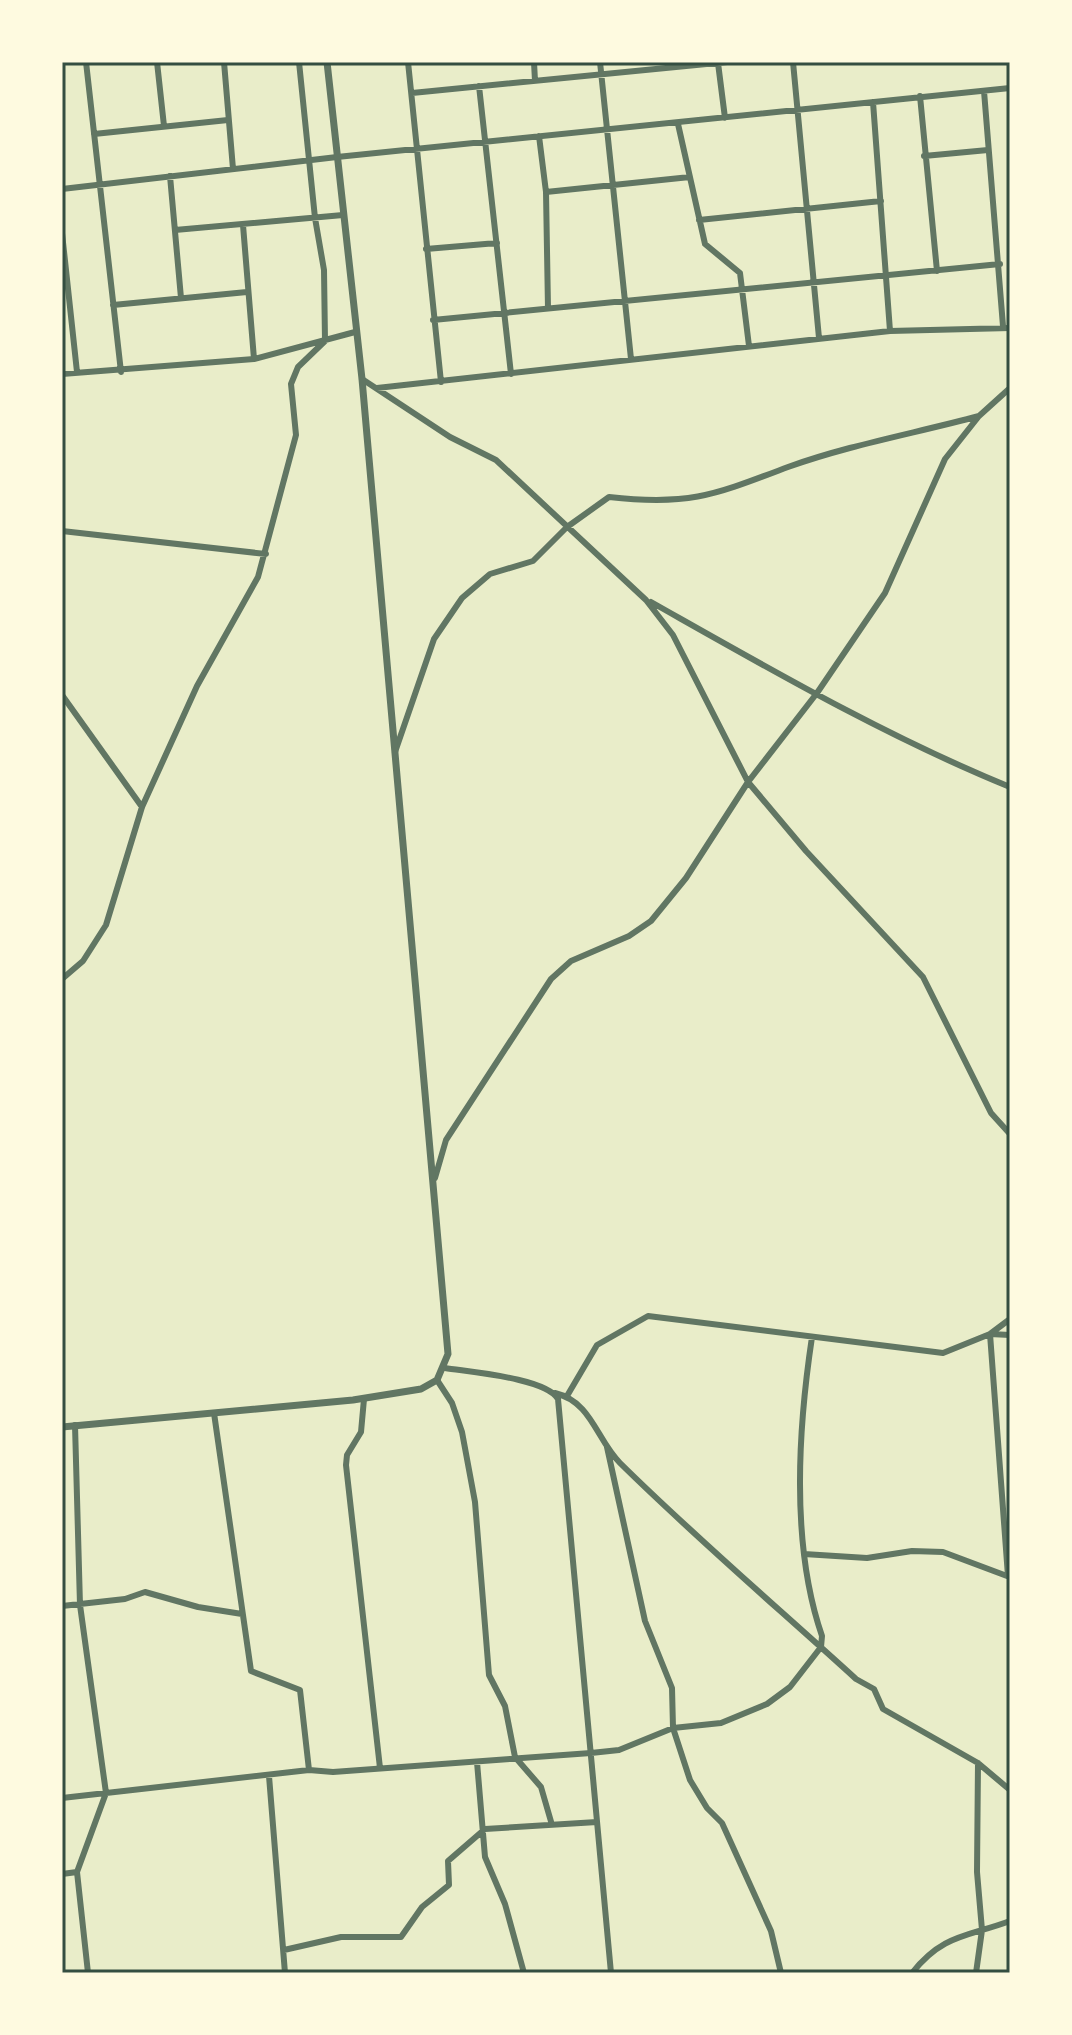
<svg xmlns="http://www.w3.org/2000/svg" width="1072" height="2035" font-family="Signika,sans-serif">
<rect width="100%" height="100%" fill="#e9edc9"/>
<g fill="none" stroke-linecap="round" stroke-linejoin="round">
<path stroke="#617663" stroke-width="6" d="M86 62 121 372
M157 62 164 126
M224 62 233 169
M408 62 441 382
M534 62 535 81
M600 62 631 359
M793 62 819 338
M718 63 725 118
M479 86 511 374
M984 91 1003 326
M412 93 727 62
M920 96 937 271
M873 102 890 331
M678 124 705 244 740 273 749 346
M94 134 228 120
M539 136 546 192 548 308
M924 156 988 150
M170 176 181 298
M62 189 337 157 1010 88
M546 192 690 177
M699 220 881 201
M243 225 254 359
M175 230 343 215
M62 233 77 372
M426 249 497 243
M113 305 247 292
M433 320 1000 264
M62 374 254 359 355 332
M362 379 450 437 496 460 646 600 673 635 748 782 806 851 923 977 991 1113 1010 1134
M377 388 890 331 1010 328
M62 531 266 554
M651 602C768 668 885 736 1010 787
M62 695 142 807
M395 752 434 639 462 598 490 574 533 561 567 527 609 497C690 506 714 495 788 467 849 445 916 433 979 416
M62 979 83 961 106 925 142 807 197 686 258 577 296 435 291 384 298 367 325 341 324 270 315 218 299 62
M435 1178 446 1140 551 979 571 961 629 936 651 921 686 878 748 782 817 693 885 593 945 459 979 416 1010 388
M445 1368C469 1372 546 1378 558 1399L611 1973
M437 1380 452 1403 462 1432 475 1502 489 1675 505 1706 515 1757 541 1787 552 1825
M555 1393C592 1402 596 1439 620 1463 696 1538 777 1607 856 1679L874 1689 883 1709 978 1763 1010 1790
M567 1396 597 1345 648 1316 943 1353 990 1334 1010 1335
M364 1399 361 1432 347 1455 346 1465 380 1768
M214 1413 251 1671 300 1690 309 1770
M75 1425 80 1605 106 1793 77 1872 88 1973
M607 1447 645 1621 672 1688 673 1728 690 1780 707 1808 722 1823 771 1931 781 1973
M804 1554 867 1558 912 1551 943 1552 1007 1576
M1008 1576 990 1334 1010 1319
M62 1606 125 1599 145 1592 198 1607 242 1614
M477 1762 485 1857 505 1904 524 1973
M269 1776 285 1973
M62 1798 309 1770 333 1772 591 1753 619 1750 673 1728 721 1723 767 1704 790 1687 821 1647 822 1636C791 1546 798 1430 812 1337
M62 1874 77 1872
M284 1950 341 1937H401L422 1907 449 1885 448 1861 485 1829 597 1822
M659 1973H680
M912 1973C943 1934 967 1937 1010 1921
M976 1973 982 1930 977 1872 978 1763"/>
<path stroke="#617663" stroke-width="7" d="M62 1427 353 1400 421 1389 437 1380 448 1354 362 379 327 62"/>
</g>
<rect width="1072" height="2035" fill="none" stroke="#fefae0" stroke-width="128"/>
<rect x="64" y="64" width="944" height="1907" fill="none" stroke="#344e41" stroke-width="3"/>
</svg>
